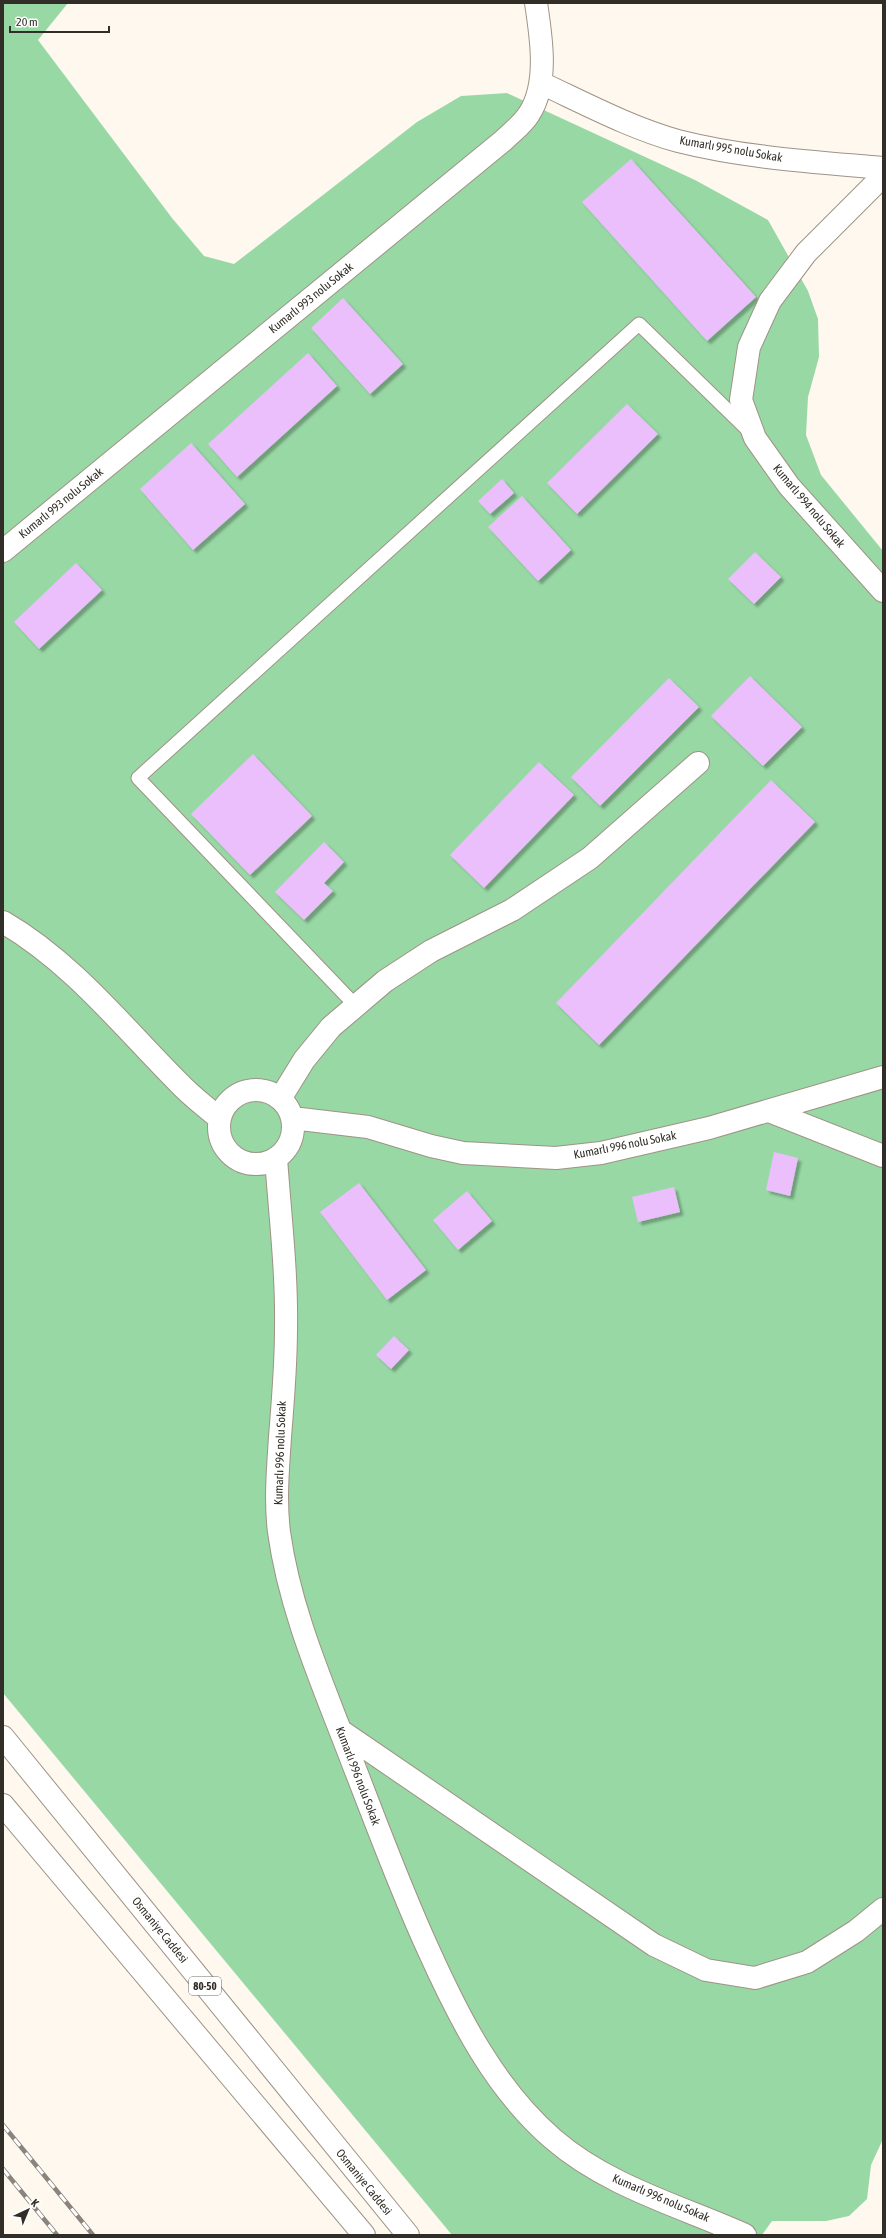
<svg xmlns="http://www.w3.org/2000/svg" width="886" height="2238" font-family="'Asap Condensed',sans-serif">
<defs>
<filter id="shadow"><feDropShadow dx="3.5" dy="3.5" stdDeviation="1" flood-color="#0004"/></filter>
</defs>
<rect width="100%" height="100%" fill="#fff8ef"/>
<path fill="#98d8a5" d="M3 3H68L38 40 172 218 204 256 234 264 417 122 461 96 507 93 695 180 768 220 808 291 818 319 819 357 808 397 806 435 821 475 883 551V2139L871 2165 867 2199 849 2216 826 2221H772L762 2235H452L3 1693Z"/>
<path fill="#eabffc" filter="url(#shadow)" d="M631 159 756 297 707 341 582 202Z
M343 298 403 364 370 394 311 328Z
M308 353 337 386 237 477 208 444Z
M627 404 658 434 577 514 547 483Z
M191 443 245 504 193 550 140 489Z
M502 479 514 493 490 514 478 501Z
M522 496 571 550 538 581 488 527Z
M755 552 781 577 754 604 728 579Z
M76 563 102 590 39 649 14 622Z
M750 676 802 727 763 766 711 716Z
M669 678 699 707 600 806 571 777Z
M253 754 312 816 250 875 191 814Z
M539 762 574 795 484 888 450 855Z
M771 780 815 822 599 1045 556 1003Z
M324 842 344 862 324 883 333 891 304 920 275 892Z
M774 1152 798 1158 790 1196 766 1190Z
M359 1183 426 1270 387 1300 320 1212Z
M674 1187 680 1212 638 1222 632 1197Z
M467 1191 492 1221 458 1250 433 1220Z
M394 1336 409 1350 391 1369 376 1355Z"/>
<g fill="none" stroke-linecap="round" stroke-linejoin="round">
<defs>
<path id="service" d="M355 1005 138 778 639 324 749 431"/>
<path id="minor" d="M541 83C586 104 631 128 678 141 745 158 815 162 883 168
M883 176 806 253 770 301 749 347 741 400 755 438 789 486 883 591
M3 551 504 140C512 132 523 124 529 114 549 84 541 36 536 3
M3 922C72 962 123 1027 179 1083 191 1096 206 1107 220 1119
M219 1127a37 37 0 1 1 74 0a37 37 0 1 1-74 0Z
M280 1099 304 1060 331 1027 385 981 431 951 512 910 590 858 698 763
M769 1111 883 1156
M292 1118 368 1127 431 1146 463 1153 556 1158 601 1153 709 1128 883 1077
M276 1158C280 1215 287 1272 286 1329 286 1365 283 1401 280 1437 278 1469 275 1500 279 1532 290 1612 324 1687 352 1761 377 1825 400 1888 428 1949 459 2018 495 2089 553 2139 607 2186 680 2206 745 2235
M341 1731 654 1945 706 1970 755 1978 807 1962 856 1931 883 1909"/>
<path id="trunk" d="M3 1737 408 2235
M3 1805 364 2235"/>
</defs>
<use href="#service" stroke="#9e9385" stroke-width="15"/>
<use href="#minor" stroke="#9e9385" stroke-width="24"/>
<use href="#trunk" stroke="#9e9385" stroke-width="24"/>
<use href="#service" stroke="#fff" stroke-width="13"/>
<use href="#minor" stroke="#fff" stroke-width="22"/>
<use href="#trunk" stroke="#fff" stroke-width="22"/>
<defs>
<path id="rail" d="M3 2125 93 2235
M3 2169 57 2235"/>
</defs>
<use href="#rail" stroke="#89847d" stroke-width="4.5"/>
<use href="#rail" stroke="#fff" stroke-width="3" stroke-dasharray="9" stroke-linecap="butt"/>
</g>
<g text-anchor="middle" dominant-baseline="central" stroke-width="3" stroke-linejoin="round" paint-order="stroke">
<rect fill="#fff" stroke="#6f6c68" stroke-width="1" x="189" y="1977" width="32" height="18" rx="3"/>
<g font-size="11" font-weight="bold" fill="#312d27">
<text x="205" y="1986">80-50</text>
</g>
<g font-size="12" fill="#312d27" stroke="#fff">
<text transform="translate(731 149) rotate(10)">Kumarlı 995 nolu Sokak</text>
<text transform="translate(311 298) rotate(-39)">Kumarlı 993 nolu Sokak</text>
<text transform="translate(61 503) rotate(-39)">Kumarlı 993 nolu Sokak</text>
<text transform="translate(809 506) rotate(50)">Kumarlı 994 nolu Sokak</text>
<text transform="translate(625 1145) rotate(-11)">Kumarlı 996 nolu Sokak</text>
<text transform="translate(280 1453) rotate(-88)">Kumarlı 996 nolu Sokak</text>
<text transform="translate(358 1776) rotate(69)">Kumarlı 996 nolu Sokak</text>
<text transform="translate(160 1930) rotate(51)">Osmaniye Caddesi</text>
<text transform="translate(364 2182) rotate(51)">Osmaniye Caddesi</text>
<text transform="translate(661 2198) rotate(23)">Kumarlı 996 nolu Sokak</text>
</g>
</g>
<rect width="886" height="2238" fill="none" stroke="#312d27" stroke-width="8"/>
<g transform="translate(28 2210) rotate(44)" stroke="#ffffff" stroke-width="3" paint-order="stroke">
<path d="M0-3L7 15L0 10L-7 15Z" fill="#312d27"/>
<text y="-6" font-size="11" font-weight="bold" text-anchor="middle" fill="#312d27">K</text>
</g>
<path d="M10 26v6h99v-6" fill="none" stroke="#312d27" stroke-width="2"/>
<text x="16" y="26" font-size="12" fill="#312d27" stroke="#ffffff" stroke-width="3" paint-order="stroke">20 m</text>
</svg>
